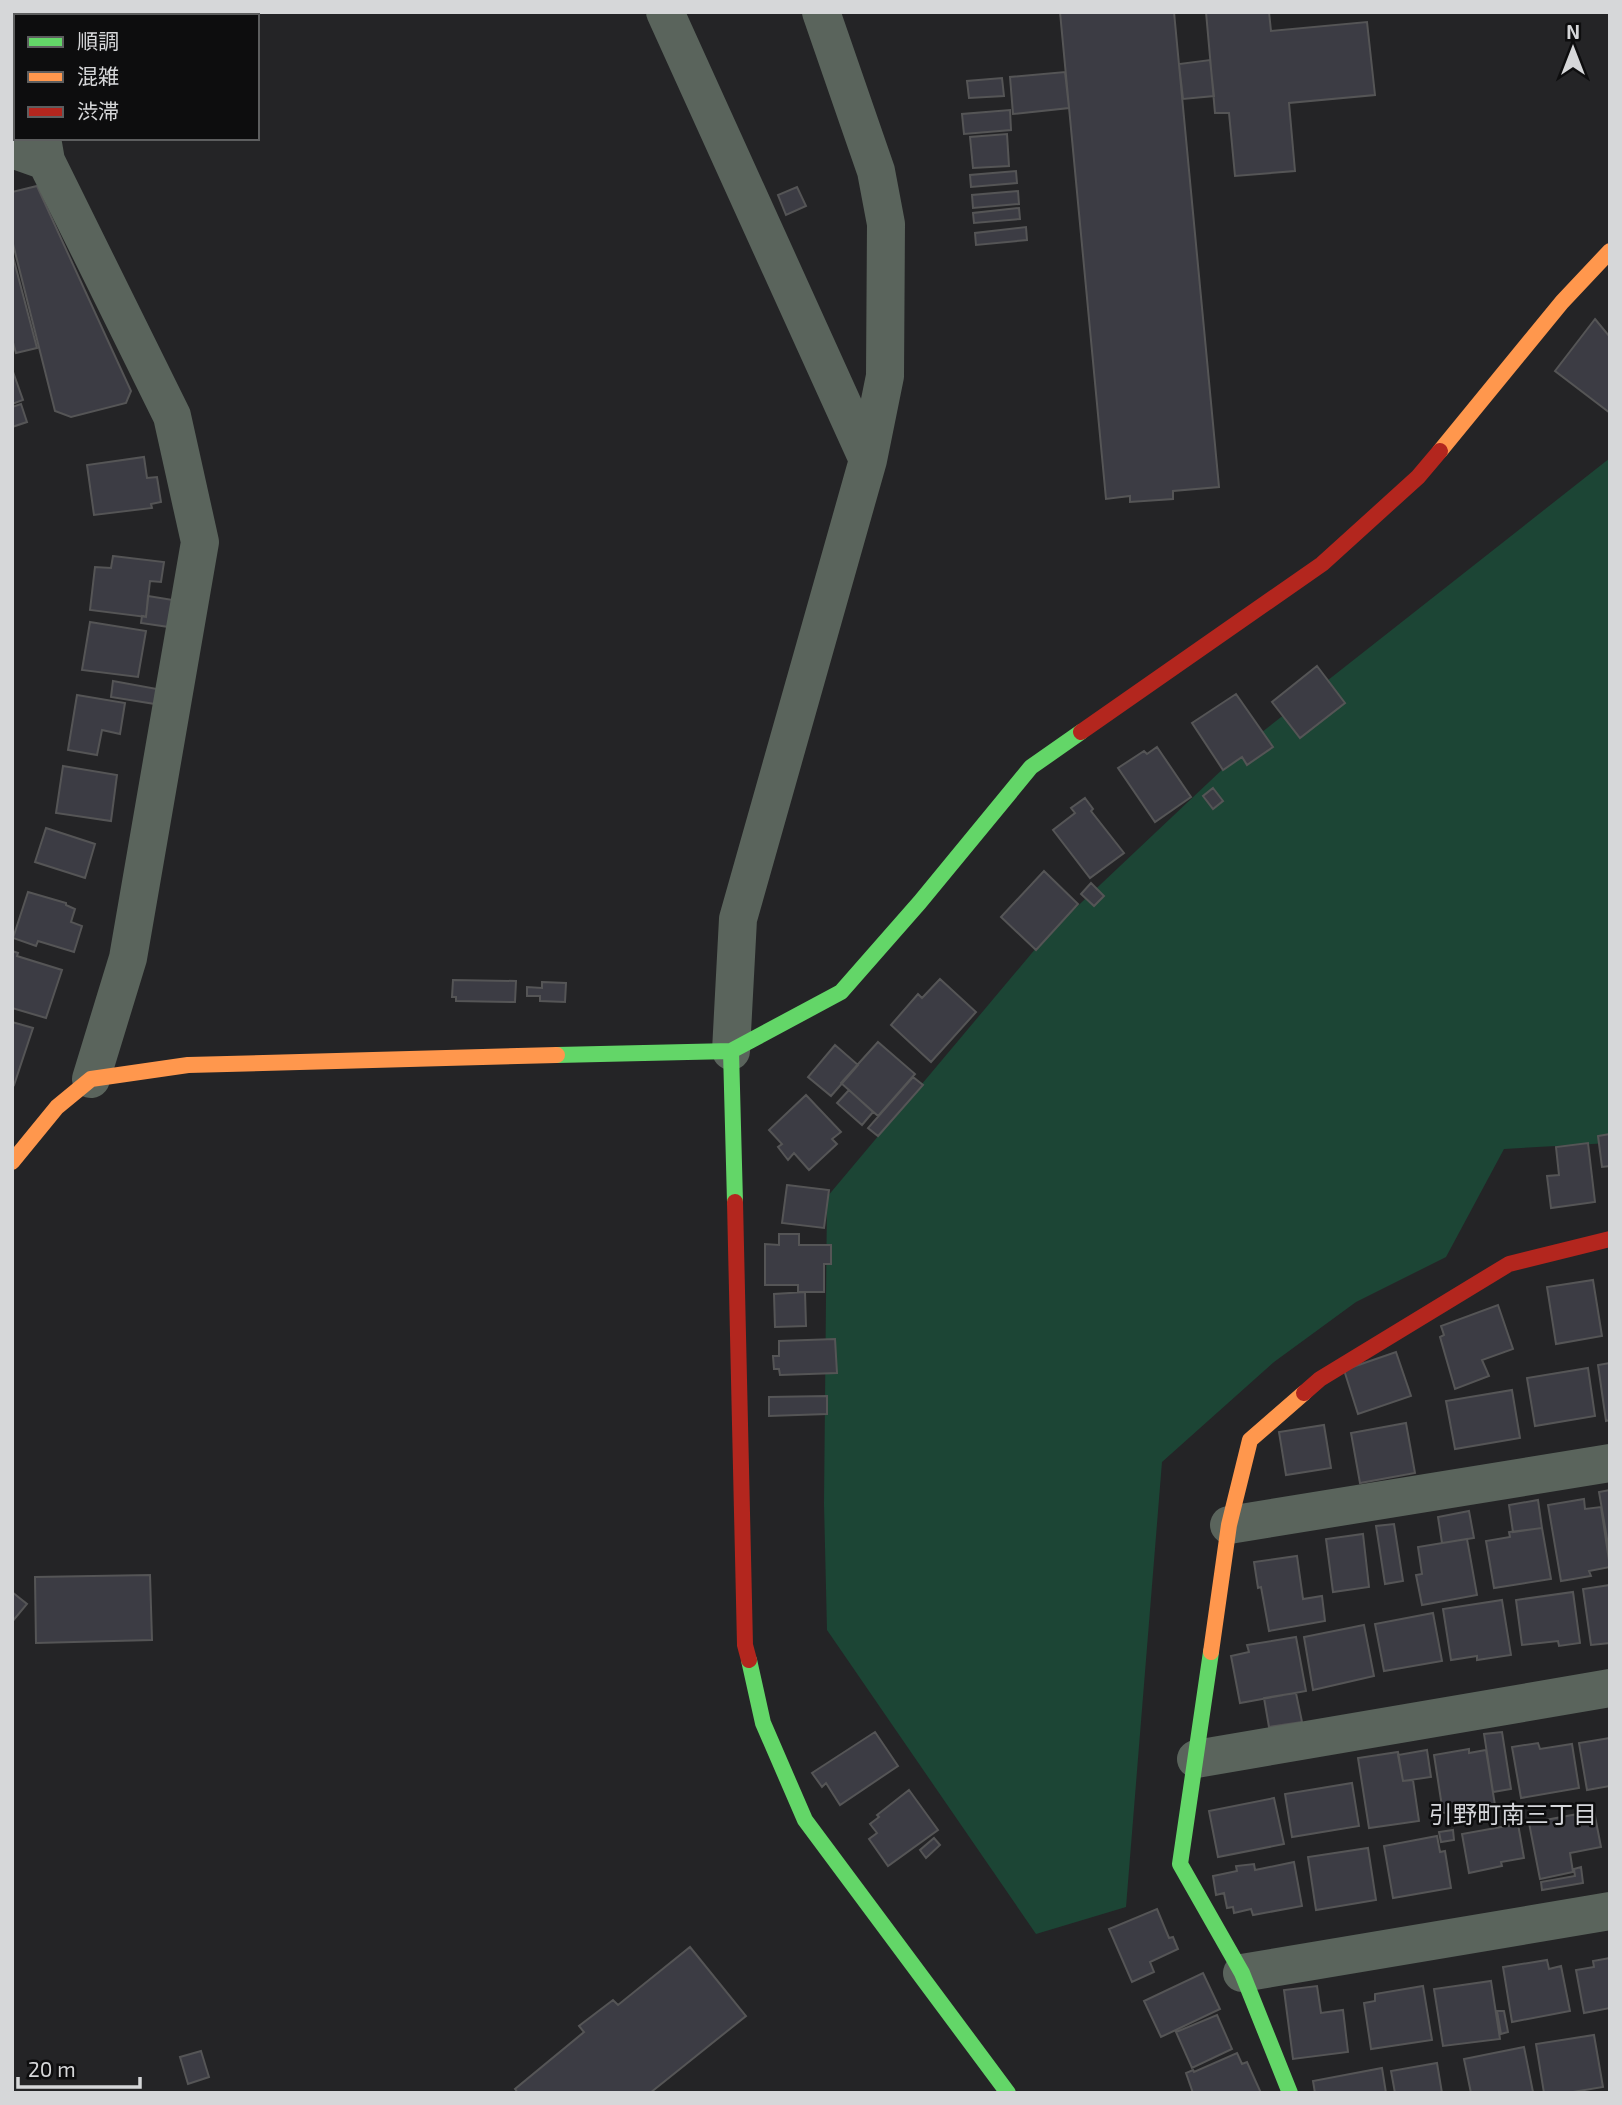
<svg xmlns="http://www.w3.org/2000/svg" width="1622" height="2105" font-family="'Exo 2','Noto Sans JP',sans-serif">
<rect width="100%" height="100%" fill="#242426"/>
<path fill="#1c4535" d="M1610 458V1143L1504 1149 1446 1257 1356 1302 1274 1362 1162 1462 1126 1907 1036 1934 827 1630 824 1504 827 1197 1047 935 1262 732Z"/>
<path fill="#3c3c44" stroke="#555556" stroke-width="2" d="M1060 12H1174L1219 487 1173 491V499L1130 502V496L1106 499Z
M1206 12H1269L1271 31 1367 22 1375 95 1289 103 1295 171 1235 176 1229 113H1215Z
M1210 60 1214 96 1183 99 1179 64Z
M1065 72 1069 108 1013 114 1010 77Z
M1002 78 1004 96 969 98 967 81Z
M1010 110 1011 130 964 134 962 114Z
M1007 134 1009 166 973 168 970 137Z
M1016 171 1017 183 971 187 970 175Z
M37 186 131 391 126 403 71 417 55 411 12 240V192Z
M797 187 806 206 786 215 778 195Z
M1018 191 1019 204 973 208 972 195Z
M1019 208 1020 219 974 223 973 213Z
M1026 227 1027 240 976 245 975 233Z
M12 253 37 348 16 353 12 339Z
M1595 319 1610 337V413L1555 371Z
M12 369 23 400 12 404Z
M21 404 27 422 12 427V407Z
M144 457 147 478 157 477 161 502 151 504 152 508 94 515 87 465Z
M113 556 164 562 161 582 150 581 146 617 90 610 95 567 111 568Z
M148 596 173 600 169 627 141 623 142 616 146 617Z
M90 622 146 631 138 677 82 670Z
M1317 666 1345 703 1300 738 1272 702Z
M113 681 157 689 155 704 111 697Z
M1236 694 1273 747 1247 765 1242 757 1223 770 1192 723Z
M77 695 125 703 120 734 102 730 97 755 68 750Z
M1157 747 1191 797 1155 822 1118 768 1144 751 1147 754Z
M63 766 117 775 111 821 56 813Z
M1213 788 1223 801 1213 809 1203 796Z
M1085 798 1093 809 1091 811 1124 853 1090 878 1053 830 1075 813 1071 808Z
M46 828 95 844 85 878 35 862Z
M1044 871 1078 904 1036 950 1001 917Z
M1091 883 1104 896 1094 906 1081 894Z
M28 892 66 903V905L75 909 71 922 82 926 74 952 38 941 36 946 13 938Z
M12 951 18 953 17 956 62 970 46 1018 12 1008Z
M940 979 976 1012 931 1062 891 1025 918 994 922 998Z
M453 980 516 981 515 1002 456 1001V997H452Z
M542 982 566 983 565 1002 540 1001V996H527V987L542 988Z
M12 1022 33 1028 14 1085 12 1084Z
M878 1042 915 1074 878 1116 841 1083Z
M835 1045 858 1065 831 1096 808 1077Z
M913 1077 923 1085 878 1136 868 1128Z
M849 1090 873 1112 862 1125 837 1103Z
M806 1095 841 1132 832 1139 837 1144 809 1170 794 1153 788 1160 778 1147 782 1144 769 1130Z
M1610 1134V1166L1602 1167 1598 1136Z
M1588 1143 1595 1202 1551 1208 1547 1176 1559 1175 1556 1147Z
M787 1185 829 1190 824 1228 782 1223Z
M779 1234H799V1245H831V1264H824V1292H798V1285H765V1244L779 1245Z
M1593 1280 1602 1336 1556 1344 1547 1287Z
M805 1292 806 1326 775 1327 774 1294Z
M1498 1305 1513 1349 1482 1360 1489 1376 1455 1389 1440 1337 1444 1335 1441 1326Z
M835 1339 837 1373 780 1375 779 1369H774L773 1356H779V1341Z
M1396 1352 1411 1396 1358 1414 1344 1370Z
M1610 1363V1420L1606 1421 1598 1365Z
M1588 1368 1595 1416 1535 1426 1527 1378Z
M1512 1390 1520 1438 1455 1449 1446 1401Z
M827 1396V1414L769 1416V1397Z
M1406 1423 1415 1473 1360 1483 1351 1433Z
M1324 1425 1331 1468 1286 1475 1279 1432Z
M1610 1490V1556L1599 1492Z
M1584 1499 1585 1509 1601 1507 1610 1567 1589 1571 1591 1576 1561 1581 1548 1505Z
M1538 1500 1542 1528 1513 1532 1509 1505Z
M1469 1511 1474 1538 1442 1543 1438 1517Z
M1394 1524 1403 1581 1385 1584 1376 1526Z
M1542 1528 1551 1579 1494 1588 1486 1541 1510 1537 1509 1532Z
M1363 1534 1369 1587 1333 1592 1326 1539Z
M1467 1539 1477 1595 1422 1605 1416 1575 1422 1574 1418 1547Z
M1297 1556 1303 1599 1322 1596 1325 1621 1269 1631 1261 1587 1258 1588 1254 1562Z
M150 1575 152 1640 36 1643 35 1577Z
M1610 1585V1643L1591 1645 1583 1589Z
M12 1592 27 1604 12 1622Z
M1573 1592 1580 1643 1559 1646 1558 1641 1522 1645 1516 1600Z
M1502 1600 1511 1655 1477 1660V1656L1451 1660 1443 1609Z
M1433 1613 1442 1661 1384 1671 1375 1624Z
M1364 1625 1374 1676 1313 1690 1304 1637Z
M1296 1637 1306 1691 1240 1703 1231 1656 1249 1652 1247 1645Z
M1296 1693 1302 1722 1269 1727 1264 1698Z
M875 1732 898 1766 840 1805 826 1783 822 1787 812 1773Z
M1502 1732 1511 1789 1493 1792 1484 1734Z
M1610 1738V1786L1587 1790 1579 1743Z
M1538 1743 1540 1749 1572 1744 1579 1788 1521 1798 1512 1747Z
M1469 1749V1753L1486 1750 1495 1805 1443 1813 1434 1755Z
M1427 1750 1431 1777 1403 1781 1398 1755Z
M1398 1752 1403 1781 1413 1780 1419 1821 1369 1828 1358 1758Z
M1352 1783 1359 1826 1292 1837 1285 1794Z
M909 1790 938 1830 888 1866 869 1839 877 1833 870 1824 879 1817 877 1815Z
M1274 1798 1284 1844 1218 1857 1209 1811Z
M1594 1811 1601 1847 1570 1853 1573 1872 1540 1879 1529 1823Z
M1518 1824 1524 1858 1501 1862 1502 1866 1469 1873 1462 1834Z
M1453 1830 1454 1840 1441 1842 1439 1832Z
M1437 1836 1440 1852 1445 1851 1451 1888 1393 1898 1384 1846Z
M934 1838 940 1845 926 1858 920 1850Z
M1368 1848 1376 1900 1316 1910 1308 1857Z
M1294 1862 1302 1906 1253 1915 1251 1909 1234 1913 1233 1907 1227 1908 1224 1893 1216 1895 1213 1876 1237 1871 1236 1866 1254 1864 1255 1870Z
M1581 1867 1583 1883 1542 1890 1541 1882 1575 1876 1574 1869Z
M1157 1909 1169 1938 1173 1937 1178 1949 1150 1962 1154 1972 1132 1982 1109 1929Z
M690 1947 746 2016 650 2093H518L515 2089 584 2032 579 2026 613 2000 618 2005Z
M1610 1958V2008L1584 2013 1576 1970 1594 1967 1593 1961Z
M1547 1960 1549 1969 1561 1966 1570 2011 1512 2022 1503 1967Z
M1203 1973 1220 2009 1161 2037 1144 2001Z
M1491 1981 1500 2039 1443 2046 1434 1989Z
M1317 1986 1321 2013 1343 2010 1348 2052 1293 2059 1284 1990Z
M1423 1986 1432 2040 1371 2049 1364 2003 1375 2001V1994Z
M1497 2011H1504L1508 2032 1501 2034Z
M1217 2015 1232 2049 1192 2068 1176 2032Z
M1594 2035 1603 2087 1567 2093H1544L1536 2044Z
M1524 2047 1533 2092 1471 2093 1464 2059Z
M201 2051 209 2077 188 2084 180 2057Z
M1237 2053 1242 2064 1247 2062 1261 2093H1193L1186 2073 1193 2070 1194 2072Z
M1437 2063 1442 2093H1395L1391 2071Z
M1382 2068 1386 2093H1315L1313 2081Z"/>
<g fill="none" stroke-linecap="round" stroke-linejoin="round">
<path stroke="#5a645c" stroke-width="38" d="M21 12 22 16
M665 12 868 460
M42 138 46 161 172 416 200 542 128 958 91 1079
M12 149 46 161
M731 1051 738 919 868 460 885 376 886 224 876 171 821 12
M1229 1525 1610 1463
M1196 1759 1610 1688
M1242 1973 1610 1911"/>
<path stroke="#63d668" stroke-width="16" d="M731 1051 841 992 920 902 1031 767 1081 732
M557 1055 731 1051 735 1202
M1211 1652 1180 1864 1242 1973 1290 2093
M749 1660 763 1723 805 1820 1008 2093"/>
<path stroke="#ff974d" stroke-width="16" d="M1440 451 1562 302 1610 251
M12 1162 57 1107 91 1079 188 1065 557 1055
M1211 1652 1229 1525 1250 1440 1304 1393"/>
<path stroke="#b3261e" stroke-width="16" d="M1081 732 1322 564 1418 477 1440 451
M735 1202 745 1645 749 1660
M1304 1393 1320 1379 1509 1264 1610 1239"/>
</g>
<g text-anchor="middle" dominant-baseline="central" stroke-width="5" stroke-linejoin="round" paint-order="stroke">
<g font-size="24" fill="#d5d6da" stroke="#0d0d0e">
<text x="1513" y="1813">引野町南三丁目</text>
</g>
</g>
<rect width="1622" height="2105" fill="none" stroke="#d6d7d9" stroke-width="28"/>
<rect x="14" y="14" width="245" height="126" fill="#0d0d0e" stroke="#5d5e5f" stroke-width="2"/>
<rect x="28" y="37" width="35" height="10" fill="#63d668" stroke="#5d5e5f" stroke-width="2"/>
<text x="77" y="49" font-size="21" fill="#d6d7d9">順調</text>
<rect x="28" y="72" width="35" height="10" fill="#ff974d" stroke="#5d5e5f" stroke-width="2"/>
<text x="77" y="84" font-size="21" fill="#d6d7d9">混雑</text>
<rect x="28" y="107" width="35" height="10" fill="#b3261e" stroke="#5d5e5f" stroke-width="2"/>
<text x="77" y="119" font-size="21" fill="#d6d7d9">渋滞</text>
<g transform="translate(1573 49)" stroke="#0d0d0e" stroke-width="5" paint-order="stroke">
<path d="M0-5L12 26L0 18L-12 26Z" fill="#d6d7d9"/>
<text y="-10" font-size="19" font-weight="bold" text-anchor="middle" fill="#d6d7d9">N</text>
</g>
<path d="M18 2077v10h122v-10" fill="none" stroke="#d6d7d9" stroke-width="3.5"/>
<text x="28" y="2077" font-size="21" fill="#d6d7d9" stroke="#0d0d0e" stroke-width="5" paint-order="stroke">20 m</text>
</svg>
